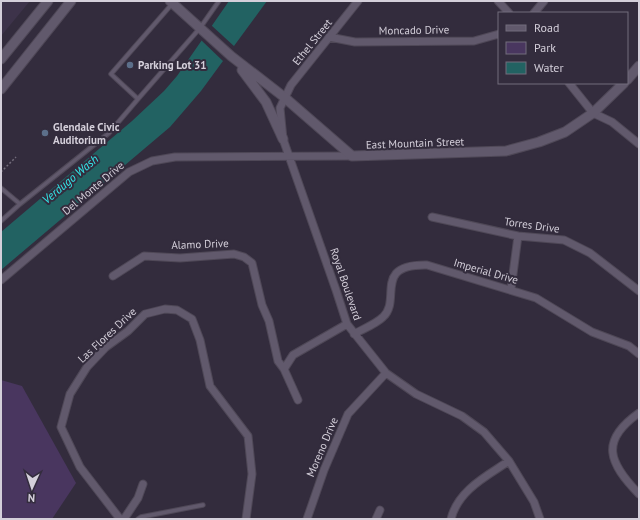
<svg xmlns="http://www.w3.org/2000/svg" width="640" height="520" font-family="'PT Sans',sans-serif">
<rect width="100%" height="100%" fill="#332c3d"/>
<path fill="#3d334a" d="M1 1H30L1 36Z"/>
<path fill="#49365f" d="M1 380 22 386 76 483 52 519H1Z"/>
<path fill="#226262" d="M229 1H267L201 91 170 127 1 270V232L132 121 164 91 177 76Z"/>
<path fill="#332c3d" d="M211 25 235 47 225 63 201 40Z"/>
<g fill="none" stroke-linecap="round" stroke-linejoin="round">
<defs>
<path id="lane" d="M172 4 111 74 138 99 200 28 219 1
M1 188 20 204 1 221
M20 204 109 133 138 99
M138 519 141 517 203 505"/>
<path id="street" d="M358 1 291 85 280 108 283 139 336 290 347 324 386 373 416 394 462 416 484 432 509 461 534 502 540 519
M498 1 509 13
M534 13 544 1
M329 37 355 42 474 41 499 34
M569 83 593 113 612 122 639 144
M432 217 518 236 564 240 590 253 639 291
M113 276 144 256 180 258 234 254 244 257 252 263 262 305 269 321 278 361 284 369 298 400
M1 280 129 172 152 161 175 157 352 156
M511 289 518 236
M354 334C363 329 376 324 383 317 402 300 372 264 427 265L536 298 592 332 629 346 639 354
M284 369 293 355 347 324
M639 413C599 441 609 463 639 494
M120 519 80 467 61 427 70 394 87 367 106 347 128 331 145 314 165 309 177 310 192 319 200 340 210 386 248 436 252 474 246 519
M124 519 138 498 143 484
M307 519 324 470 348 414 386 373
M376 519 380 510
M451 519C458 490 487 476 509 461"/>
<path id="secondary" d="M170 1 231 56 284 97 352 156 506 151 539 142 565 132 593 113 624 83
M1 59 48 1
M242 70 266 102 283 139
M627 80 639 66
M1 89 71 1"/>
</defs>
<use href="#lane" stroke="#4f4857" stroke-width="5.5"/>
<use href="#street" stroke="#4f4857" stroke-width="9"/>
<use href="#secondary" stroke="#4f4857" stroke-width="11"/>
<path stroke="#736d7b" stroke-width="1.5" stroke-dasharray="2 2" stroke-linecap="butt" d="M1 172 16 157"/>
<use href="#lane" stroke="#61596c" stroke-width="3.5"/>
<use href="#street" stroke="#61596c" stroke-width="7"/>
<use href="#secondary" stroke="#61596c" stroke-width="9"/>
</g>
<g fill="#5c6f8a" stroke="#332c3d" stroke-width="1.5">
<circle cx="130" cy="65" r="4"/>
<circle cx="45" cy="133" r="4"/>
</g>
<g text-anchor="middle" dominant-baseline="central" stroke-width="4" stroke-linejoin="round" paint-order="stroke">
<g font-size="11" fill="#d4cfda" stroke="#332c3d">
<text transform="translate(414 30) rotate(-1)">Moncado Drive</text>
<text transform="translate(312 42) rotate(-51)">Ethel Street</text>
<text transform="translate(415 143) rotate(-2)">East Mountain Street</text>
<text transform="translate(93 188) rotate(-40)">Del Monte Drive</text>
<text transform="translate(532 225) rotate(8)">Torres Drive</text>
<text transform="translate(200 244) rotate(-2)">Alamo Drive</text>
<text transform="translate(486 271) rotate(16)">Imperial Drive</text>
<text transform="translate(346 284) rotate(71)">Royal Boulevard</text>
<text transform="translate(107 335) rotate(-43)">Las Flores Drive</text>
<text transform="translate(322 447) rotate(-67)">Moreno Drive</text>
</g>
<g font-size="11" font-weight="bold" fill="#d4cfda" stroke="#332c3d" text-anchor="start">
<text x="138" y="65">Parking Lot 31</text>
<text x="53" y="127">Glendale Civic<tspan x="53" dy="13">Auditorium</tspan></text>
</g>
<g font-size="12" font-style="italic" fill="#33eaeb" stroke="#332c3d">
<text transform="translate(70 179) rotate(-40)">Verdugo Wash</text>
</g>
</g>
<rect width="640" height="520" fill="none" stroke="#d4cfda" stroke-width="4"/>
<rect x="498" y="12" width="130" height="72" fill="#332c3d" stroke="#736d7c"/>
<rect x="506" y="25" width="20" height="6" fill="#61596c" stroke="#736d7c"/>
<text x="534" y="32" font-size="12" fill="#d4cfda">Road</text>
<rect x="506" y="42" width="20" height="12" fill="#49365f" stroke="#736d7c"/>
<text x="534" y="52" font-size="12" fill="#d4cfda">Park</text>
<rect x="506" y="62" width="20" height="12" fill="#226262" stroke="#736d7c"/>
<text x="534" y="72" font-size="12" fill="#d4cfda">Water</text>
<g transform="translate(32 488) rotate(183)" stroke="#332c3d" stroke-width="3" paint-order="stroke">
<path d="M0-3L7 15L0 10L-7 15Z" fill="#d4cfda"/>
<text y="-6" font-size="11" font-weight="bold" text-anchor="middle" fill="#d4cfda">N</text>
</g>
</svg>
